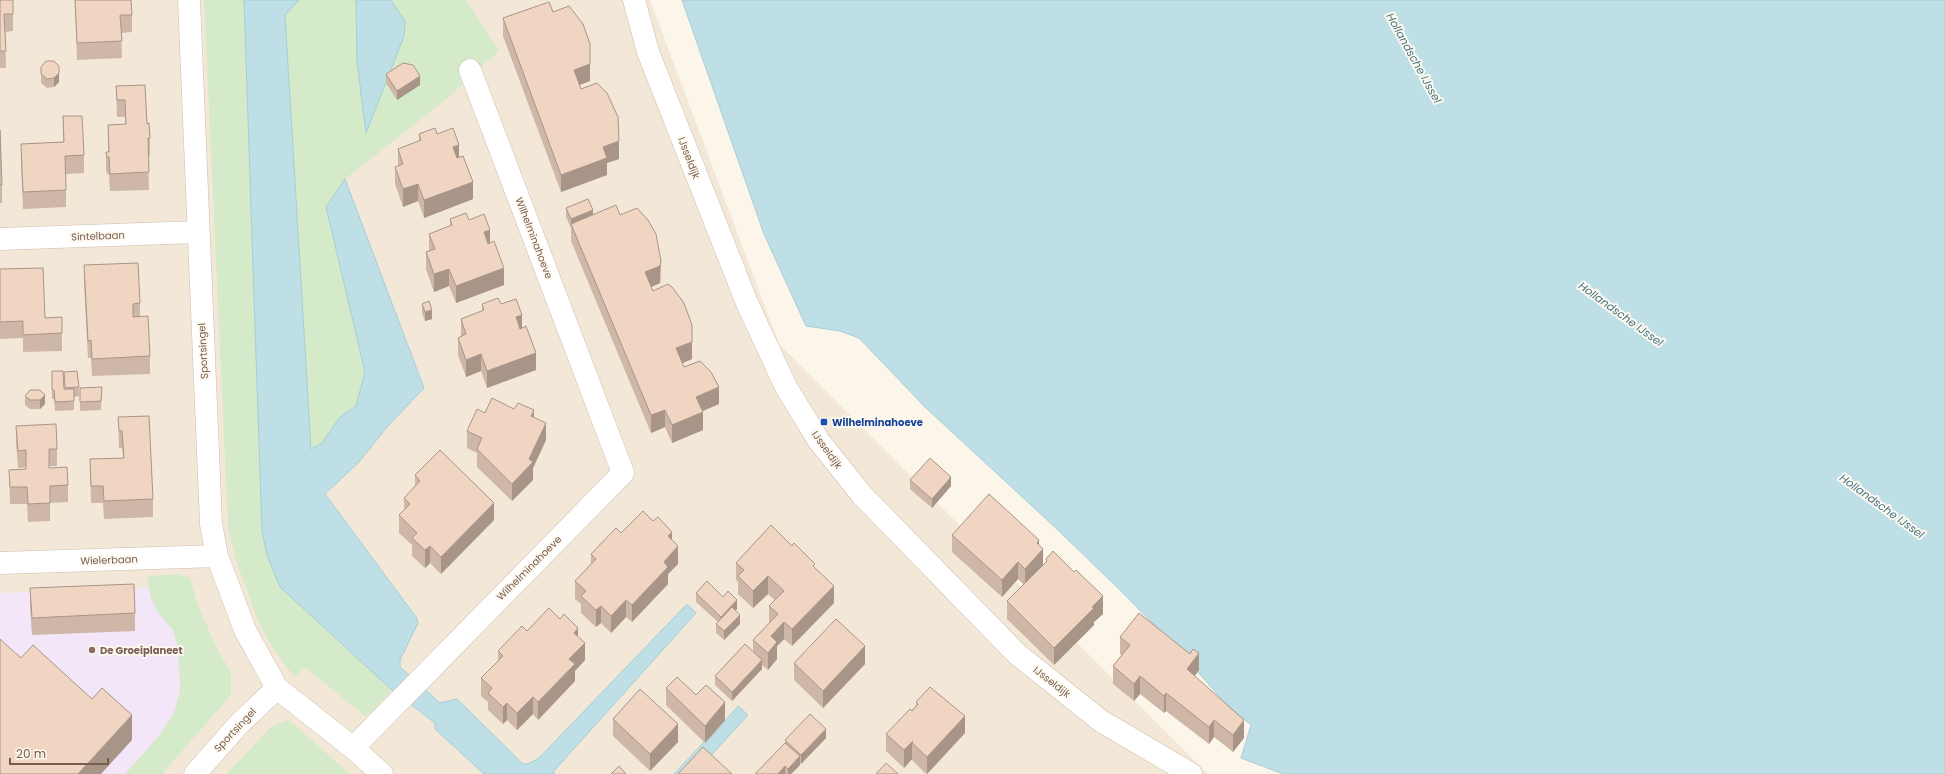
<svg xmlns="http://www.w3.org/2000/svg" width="1945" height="774" font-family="Poppins,sans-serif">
<rect width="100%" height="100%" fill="#fcf5ea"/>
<path fill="#f3e7d8" d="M0 0H650L779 344 1208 774H0Z"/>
<path fill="#f2e6f8" d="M167 587 198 706 134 774H0V593Z"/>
<path fill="#d5eac8" d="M204 0H244L262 532 267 555 280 587 392 690 372 712 365 716 305 667 295 677C265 643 257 619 242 577 236 559 230 542 228 523Z
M299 0H356L357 62 405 21 391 0H466L499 51 444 101 345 179 326 207 365 372 356 406 340 417 322 443 311 449 285 15Z
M177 574 190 578 198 605 216 647 231 672V695L162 774H125L158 737 174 713 180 690 178 647 173 630 157 611 151 598 147 576Z
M289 720 350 774H226L272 726Z"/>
<path fill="#bedfe5" stroke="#a5ced7" d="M244 0H299L285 15 311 449 322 443 340 417 356 406 365 372 326 207 345 179 424 388 387 427 359 462 325 494 416 617 418 623 400 660V667L440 703 457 699 523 764H528L539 758 687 604 696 613 553 772 555 774H484L435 729V723L392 690 280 587 267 555 262 532Z
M356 0H391L405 21 404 36 366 133 357 62Z
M682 0H1945V774H1283L1241 758 1251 725 1225 703 1176 647 1120 590 1059 531 925 407 859 338 840 331 806 326 764 234Z
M738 706 748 715 694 774H674L704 742 706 743Z"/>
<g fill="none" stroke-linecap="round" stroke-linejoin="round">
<defs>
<path id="street" d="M189 0 211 524 217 556 245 630 277 688 353 748 382 774
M0 239 197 232
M0 563 217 556
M353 748 623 473 470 70
M195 774 239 724 277 688"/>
<path id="secondary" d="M634 0 648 52 747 303 786 387 819 441 862 495 1017 654 1101 721 1191 774"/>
</defs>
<use href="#street" stroke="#cebdaf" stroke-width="23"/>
<use href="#secondary" stroke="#d0bead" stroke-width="23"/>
<use href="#street" stroke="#fff" stroke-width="22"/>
<use href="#secondary" stroke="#fff" stroke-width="22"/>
</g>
<path fill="#ceb7a7" d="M0 0H13V31L5 32 6 68H0Z
M75 0 132 15V32L121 33 122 58 77 60Z
M553 12 590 81 580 85 581 89 619 159 607 163V175L561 192 503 36V18Z
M41 67 59 82 54 87 47 88 41 83Z
M386 74 420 85 397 100 386 83Z
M116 86 147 124 150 138V156L148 155 149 190 110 191 109 174H107L106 169V152H108V125L125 124V117H117Z
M63 116 84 155V173L66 174V207L23 209 21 161V144L63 142Z
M0 130 2 185V203H0Z
M419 134H437L459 158 473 199 424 218 418 201 403 207 395 184V167L398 166V149L419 141Z
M566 208 593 215H620L661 278 660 283 651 287 692 359 682 363 684 367 719 404 702 411 703 430 672 443 665 427 651 433 571 241V228L566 217Z
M450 219 469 220 490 243 504 285 456 303 449 286 434 292 426 269V252L429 251V234L450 226Z
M84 265 140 303V317L150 356V374L92 376 91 358H88L84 283Z
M0 269 45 318 62 333V351L23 352V338L0 339Z
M422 304 432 319 425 321 422 313Z
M482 304H501L522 328 536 370 487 388 481 371 466 377 458 355V338L461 336V319L482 311Z
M52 371 64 389H65L64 372 79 387V396L74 397V410L55 411 54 399H52Z
M102 387 101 410 80 411V388Z
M30 390 45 404 40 409H30L25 405V396Z
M485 413 534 417 546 440 533 468V480L512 501 477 467V453L467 448V431Z
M118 417 153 499V517L104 519 103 503H91L90 459 123 458 122 448H119Z
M16 426 57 449V466H49V468L68 485V502L50 503V521L28 522 27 504H10L9 470 26 469V467L18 468 16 443Z
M415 475 494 520 441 574 430 563 425 568 412 556V545L399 533V515L404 511V498L415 486Z
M910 480 951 486 932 508 910 489Z
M621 533 672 540 678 564 668 574V584L632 622 626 617 611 633 601 623 596 627 581 613V604L575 599V581L591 564V554Z
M952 535 1039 545 1043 565 1046 563V559L1103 614 1094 622V625L1054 665 1007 619V601L1024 585 1018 579 1002 597 952 552Z
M736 563 815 568 834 603 792 646 784 639 777 646V659L768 670 762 665V669L732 701 715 685V676L753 652V640L769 623V606L775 600 768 594 753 608 738 594V582L736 580Z
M30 588 135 613V631L32 635 30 606Z
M696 593 737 609 735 610 740 624 724 640 716 633V624L718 622 696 602Z
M527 631 578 637 585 660 575 671V681L538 720 533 714 517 730 507 720 503 724 488 710V702L481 696V678L498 661V651Z
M1120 637 1199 670 1195 676 1244 738 1233 752 1214 737 1209 744 1166 711 1164 713 1140 694 1134 701 1113 684V666L1122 656 1120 654Z
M794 663 865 664 823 708 794 680Z
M666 688 696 695 725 720 705 743 666 705Z
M916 702 965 733 927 774H926L912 760V759L904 768 886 751V734L916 706Z
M613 719 678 742 650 771 613 736Z
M826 738 801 764 800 763V765L791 774H755L785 743V740Z"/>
<path fill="#a89588" d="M590 44V81L574 87V70Z
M59 73V82L54 87V78Z
M420 76V85L397 100V91Z
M619 141V159L607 163V175L561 192V175L603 147Z
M459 145V162L453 164V147Z
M473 182V199L424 218V200Z
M418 184V201L403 207V189Z
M593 210V219L571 224V228V219Z
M490 230V248L484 232Z
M661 261 660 283 645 290V272Z
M504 268V285L456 303V286Z
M449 269V286L434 292V274Z
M432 310V319L425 321V312Z
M522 315V333L516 317Z
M692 342V359L676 366V348Z
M536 353V370L487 388V371Z
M481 354V371L466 377V360Z
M719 387V404L696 414V397Z
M45 395V404L40 409V400Z
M534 410V427L531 416Z
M665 410V427L651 433V415Z
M703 412V430L672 443V425Z
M546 423V440L533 468V480L512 501V484L529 459Z
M951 477V486L932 508V499Z
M494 503V520L441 574V557Z
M672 532V549L668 536Z
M1039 540V554L1043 549V566L1025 586V569L1037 543Z
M430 546V563L425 568V550Z
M678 546V564L668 574V584L632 622V605L664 562Z
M1018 562V579L1002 597V580Z
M768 576V594L753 608V591Z
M834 586V603L792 646V629Z
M1103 596V614L1094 622V625L1054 665V648L1092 607Z
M626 600V617L611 633V616Z
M737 600V609L721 626V617Z
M601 606V623L596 627V610Z
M740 615V624L724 640V631Z
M784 622V639L777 646V659L768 670V653L771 636Z
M578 628V646L574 633Z
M585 643V660L575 671V681L538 720V702L569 659Z
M865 646V664L823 708V691Z
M1199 653V670L1187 686V669Z
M762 660V669L732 701V692Z
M1140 676V694L1134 701V684Z
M1166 693V711L1164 713V696Z
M533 697V714L517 730V713Z
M725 702V720L705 743V726Z
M507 703V720L503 724V707Z
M132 715V740L101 774H78Z
M965 716V733L927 774V757Z
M1214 720V737L1209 744V727Z
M1244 720V738L1233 752V735Z
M678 724V742L650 771V754Z
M826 729V738L801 764V755Z
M913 741 912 743V759L904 768V750Z
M800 756V765L791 774H788V769Z
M785 766V774H778Z"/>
<path fill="#f0d5c2" stroke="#a89588" d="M0 0H13V14H4L6 51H0Z
M75 0H131L132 15H120L122 41 77 43Z
M549 2 553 12 569 6 583 24 590 44V64L574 70 581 89 597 83 607 93 618 117 619 141 603 147 607 158 561 175 503 18Z
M46 61H54L59 66V73L54 78 47 79 41 74V67Z
M403 63 413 65 420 76 397 91 386 74Z
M145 85 147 124 149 123 150 138H148L149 172 110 174 109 157H107L106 152H109L108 125 126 124 125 100H117L116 86Z
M63 116H82L84 155 65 156 66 190 23 192 21 144 64 142Z
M435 128 437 134 453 128 459 145 453 147 457 158 463 156 473 182 424 200 418 184 403 189 395 167 403 164 398 149 421 140 419 134Z
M0 130 2 185H0Z
M588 199 593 210 571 219 566 208Z
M616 205 620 215 637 208 648 220 656 234 661 261 660 266 645 272 653 291 668 284 672 287 684 303 692 325V342L676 348 684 367 700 361 711 372 719 387 696 397 703 412 672 425 665 410 651 415 571 224Z
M466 213 469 220 484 214 490 230 484 232 488 244 494 241 504 268 456 286 449 269 434 274 426 252 435 249 429 234 452 225 450 219Z
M138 263 140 303 133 304V317L148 316 150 356 92 359 91 340 88 341 84 265Z
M43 268 45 318 62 317V333L23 335V321L0 322V269Z
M498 298 501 304 516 299 522 315 516 317 520 329 526 326 536 353 487 371 481 354 466 360 458 338 466 334 461 319 484 310 482 304Z
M429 301 432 310 425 312 422 304Z
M52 371H63L64 389H74V401L55 402 54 390H52Z
M77 371 79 387 65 388 64 372Z
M102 387 101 401 80 402V388Z
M30 390H40L45 395 40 400H30L25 396Z
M492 398 514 409 518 403 534 410 531 416 546 423 529 459 533 462 512 484 477 449 482 438 467 431 477 409 485 413Z
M149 416 153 499 104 501 103 486H91L90 459 124 458 122 431H119L118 417Z
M56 424 57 449H49V468L67 467 68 485 50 486V503L28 504 27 487H10L9 470 26 469V450L18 451 16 426Z
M440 450 494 503 441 557 430 546 425 550 412 538 417 533 399 515 410 504 404 498 420 481 415 475Z
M930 458 951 477 932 499 910 480Z
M989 494 1039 540 1037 543 1043 549 1025 569 1018 562 1002 580 952 535Z
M643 511 653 521 658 517 672 532 668 536 678 546 664 562 668 567 632 605 626 600 611 616 601 606 596 610 581 596 586 591 575 581 596 559 591 554 616 528 621 533Z
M771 525 792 546 794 543 815 564 813 566 834 586 792 629 784 622 771 636 777 642 768 653 753 640 778 614 769 606 784 591 768 576 753 591 738 576 744 570 736 563Z
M1053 551 1074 572 1076 570 1103 596 1092 607 1094 608 1054 648 1007 601 1047 561 1046 559Z
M707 581 723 597 728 591 737 600 721 617 696 593Z
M134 584 135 613 32 618 30 588Z
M732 607 740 615 724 631 716 624Z
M549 608 560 619 564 614 578 628 574 633 585 643 569 659 575 664 538 702 533 697 517 713 507 703 503 707 488 693 492 688 481 678 503 656 498 651 522 626 527 631Z
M1139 613 1190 654 1193 649 1199 653 1187 669 1244 720 1233 735 1214 720 1209 727 1166 693 1164 696 1140 676 1134 684 1113 666 1130 645 1120 637Z
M836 619 865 646 823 691 794 663Z
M0 639 21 658 33 645 92 699 102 688 132 715 78 774H0Z
M745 644 762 660 732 692 715 676Z
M677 677 696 695 706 685 725 702 705 726 666 688Z
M930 687 965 716 927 757 912 743 913 741 904 750 886 734 910 709 912 711 918 704 916 702Z
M640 689 678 724 650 754 613 719Z
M810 714 826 729 801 755 785 740Z
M785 743 800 756 788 769 785 766 778 774H755Z
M703 747 732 774H678Z
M886 763 898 774H876Z
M619 766 626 774H611Z"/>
<rect fill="#1a4fb4" stroke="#fef9f0" stroke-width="1.5" x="820" y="418" width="8" height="8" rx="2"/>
<circle fill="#8d6e63" stroke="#fef9f0" stroke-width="1.5" cx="92" cy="650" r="4"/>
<g text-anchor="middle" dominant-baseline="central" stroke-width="4" stroke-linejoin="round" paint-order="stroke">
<g font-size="10" fill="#765d4d" stroke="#fef9f0">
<text transform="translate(689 158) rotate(69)">IJsseldijk</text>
<text transform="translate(98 236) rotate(-2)">Sintelbaan</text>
<text transform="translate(534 238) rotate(69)">Wilhelminahoeve</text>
<text transform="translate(203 351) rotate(-93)">Sportsingel</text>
<text transform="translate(827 450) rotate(54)">IJsseldijk</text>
<text transform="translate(109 560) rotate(-2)">Wielerbaan</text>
<text transform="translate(529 568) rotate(-45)">Wilhelminahoeve</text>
<text transform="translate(1052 682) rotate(38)">IJsseldijk</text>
<text transform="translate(235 730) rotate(-47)">Sportsingel</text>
</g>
<g font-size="10" font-weight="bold" fill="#164399" stroke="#fef9f0" text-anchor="start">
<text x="832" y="422">Wilhelminahoeve</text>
</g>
<g font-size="10" font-weight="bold" fill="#785e54" stroke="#fef9f0" text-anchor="start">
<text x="100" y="650">De Groeiplaneet</text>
</g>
<g font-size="11" font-style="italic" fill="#447681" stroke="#fef9f0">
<text transform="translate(1414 58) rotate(61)">Hollandsche IJssel</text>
<text transform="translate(1621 314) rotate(36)">Hollandsche IJssel</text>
<text transform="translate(1882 506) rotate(36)">Hollandsche IJssel</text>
</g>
</g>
<path d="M10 758v6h98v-6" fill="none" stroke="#765d4d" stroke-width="2"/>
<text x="16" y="758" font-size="12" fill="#765d4d" stroke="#fef9f0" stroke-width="3" paint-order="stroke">20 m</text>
</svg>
